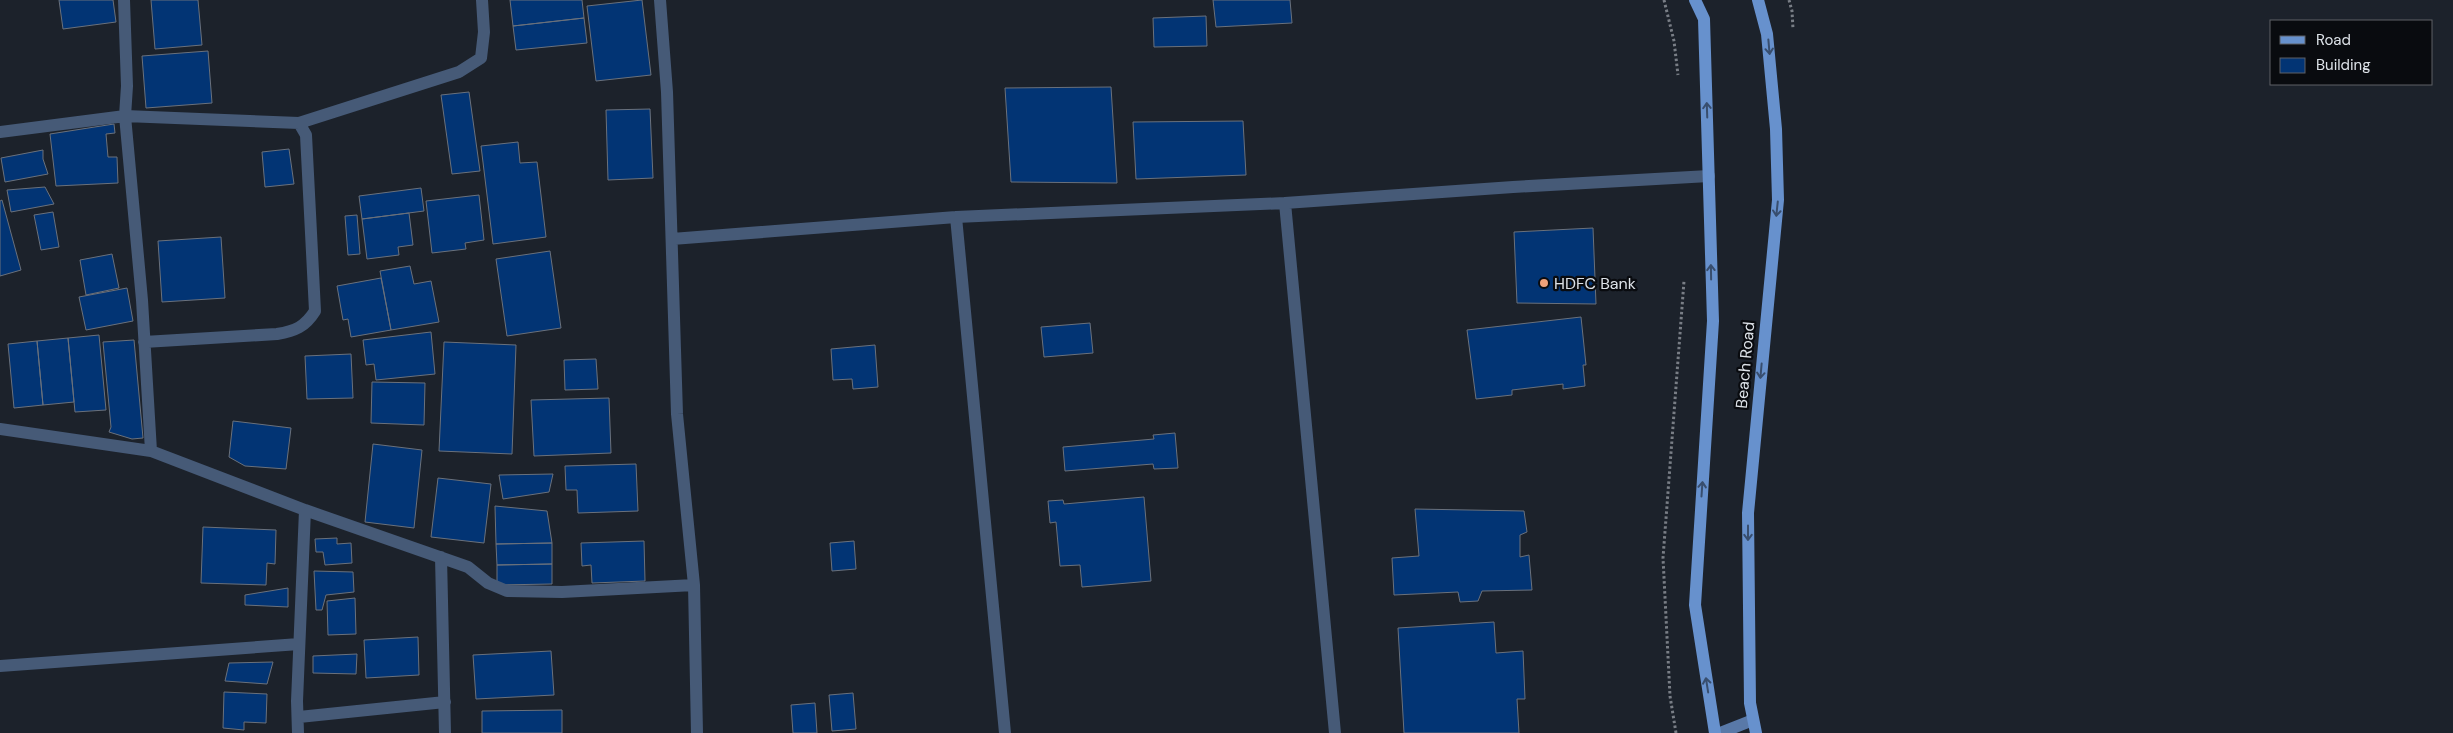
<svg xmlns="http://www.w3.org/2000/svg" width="2453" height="733" font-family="'DM Sans',sans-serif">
<rect width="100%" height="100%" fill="#1c222b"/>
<path fill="#023474" stroke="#6a717c" d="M59 0H113L116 22 63 29Z
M151 0H198L202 45 155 49Z
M510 0H582L584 18 513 26Z
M642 0 651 75 596 81 587 6Z
M1213 0H1290L1292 23 1216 27Z
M1206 16 1207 46 1154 47 1153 18Z
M584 18 587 43 516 50 513 26Z
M208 51 212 103 146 108 142 56Z
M1111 87 1117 183 1011 182 1005 88Z
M469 92 480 171 452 174 441 95Z
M650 109 653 178 608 180 606 110Z
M1243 121 1246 175 1136 179 1133 122Z
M114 124 115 133 106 134 108 157H117L118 183 56 186 50 134Z
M518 142 520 163 537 162 546 237 493 244 481 146Z
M289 149 294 184 265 187 262 152Z
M43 150V159L48 174 5 182 1 158Z
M45 187 54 204 11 212 7 190Z
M421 188 424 211 362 219 359 196Z
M479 195 484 240 465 243 466 249 432 253 426 201Z
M2 200 21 270 0 276V201Z
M53 212 59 247 41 250 34 215Z
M409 213 413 245 398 247 399 255 367 259 362 219Z
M357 215 360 254 348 255 345 216Z
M1593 228 1596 304 1517 303 1514 232Z
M221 237 225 298 162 302 158 241Z
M550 251 561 328 507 336 496 259Z
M112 254 119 288 86 295 80 260Z
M410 266 414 284 431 281 439 322 391 330 380 271Z
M381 278 391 330 351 337 348 319 343 320 337 286Z
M127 288 133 321 86 330 79 297Z
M1581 317 1586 365H1583L1585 386 1563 389V384L1512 390V395L1476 399 1467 330Z
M1090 323 1093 353 1044 357 1041 327Z
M431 332 435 374 376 380 374 364 366 365 363 340Z
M99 335 106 410 75 412 68 338Z
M68 338 74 402 43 405 37 341Z
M134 340 143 438 132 439 109 432 111 427 103 342Z
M37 341 43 405 14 408 8 344Z
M444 342 516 345 512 454 439 451Z
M875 345 878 387 853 389 852 379 833 380 831 349Z
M351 354 353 398 307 399 305 356Z
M596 359 598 389 565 390 564 360Z
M372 382 425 383 424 425 371 423Z
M609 398 611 453 534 456 531 400Z
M233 421 291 428 286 469 245 466 229 457Z
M1175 433 1178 468 1154 469 1153 464 1065 471 1063 447 1154 439 1153 435Z
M373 444 422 450 414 528 365 522Z
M636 464 638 511 578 513 577 490H566L565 466Z
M553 474 549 492 503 499 499 475Z
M438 478 491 484 484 543 431 537Z
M1144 497 1151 581 1082 587 1080 565 1060 566 1056 522 1050 523 1048 501 1063 500 1064 504Z
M495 506 547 511 552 543 496 544Z
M1415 509 1524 511 1527 532 1520 535V557L1529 555 1532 590 1482 591 1478 601 1460 602 1458 592 1394 595 1392 558 1419 556Z
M203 527 276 530 275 564 267 563 266 585 201 583Z
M337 538V544L351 543 352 563 325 565 323 552H316L315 539Z
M644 541 645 581 592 583 591 565 582 566 581 543Z
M854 541 856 569 832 571 830 543Z
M552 543V564L497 565 496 544Z
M552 564V584L497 585V565Z
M314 571 353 572 354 592 326 595 322 610H316Z
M288 588V607L245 605V595Z
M355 598 356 634 328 635 327 601Z
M1494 622 1496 653 1523 651 1525 699H1517L1519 733H1404L1398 628Z
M418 637 419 675 366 678 364 640Z
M551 651 554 695 476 699 473 655Z
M357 654 356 674 313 673V656Z
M273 662 267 684 225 681 229 663Z
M224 692 267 694 266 723 244 722V730L223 728Z
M853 693 856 729 832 731 829 695Z
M815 703 817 733H793L791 705Z
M562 710V733H482V711Z"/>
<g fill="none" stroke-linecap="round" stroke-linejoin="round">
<path stroke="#797e86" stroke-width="3" stroke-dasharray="2.5 2.5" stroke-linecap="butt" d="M1664 0 1674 41 1678 75
M1789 0 1792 11 1793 29
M1676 733 1670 696 1663 558 1684 281"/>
<path stroke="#465a77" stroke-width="12" d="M124 0 127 86 125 116 142 300 151 451
M660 0 667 92 677 414 694 585 697 733
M299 123 459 72 481 58 484 32 482 0
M0 132 125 116 299 123 306 135 315 311C305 327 295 331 277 334L144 342
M1285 203 1335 733
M956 217 1005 733
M672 239 956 217 1285 203 1513 187 1709 176
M0 429 151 451 305 510 468 567 488 583 507 591 562 592 694 585
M441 557 445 733
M0 666 299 644
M299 717 445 702
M298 733 297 701 305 510"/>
<path stroke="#5979a8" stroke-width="12" d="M1720 733 1753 720"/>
<path stroke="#6791cd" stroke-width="12" d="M1695 0 1704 19 1713 321 1695 605 1715 733
M1756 733 1750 703 1748 513 1778 200 1776 129 1767 34 1758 0"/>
</g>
<defs><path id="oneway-shaft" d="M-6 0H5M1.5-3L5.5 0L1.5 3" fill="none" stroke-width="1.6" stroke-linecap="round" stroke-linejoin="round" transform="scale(1.25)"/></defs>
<g stroke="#384e6e">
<use href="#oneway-shaft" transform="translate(1769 47) rotate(85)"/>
<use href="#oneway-shaft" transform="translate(1707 110) rotate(-92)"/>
<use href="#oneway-shaft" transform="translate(1777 209) rotate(96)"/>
<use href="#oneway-shaft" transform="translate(1711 272) rotate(-91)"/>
<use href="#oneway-shaft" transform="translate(1761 371) rotate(95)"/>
<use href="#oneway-shaft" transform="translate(1702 489) rotate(-86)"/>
<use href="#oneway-shaft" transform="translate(1748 533) rotate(90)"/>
<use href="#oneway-shaft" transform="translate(1707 685) rotate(-99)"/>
</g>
<circle fill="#f0a27a" stroke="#090b0f" stroke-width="2" cx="1544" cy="283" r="5"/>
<g text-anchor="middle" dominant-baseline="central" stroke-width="4.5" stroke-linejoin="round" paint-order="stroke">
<g font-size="16" fill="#dde2e8" stroke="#090b0f" text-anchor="start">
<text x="1554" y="283">HDFC Bank</text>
</g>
<g font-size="16" fill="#dde2e8" stroke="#090b0f">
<text transform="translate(1745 365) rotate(-85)">Beach Road</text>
</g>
</g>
<rect x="2270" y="20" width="162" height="65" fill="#090b0f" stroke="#5e6166"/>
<rect x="2280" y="36" width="25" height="8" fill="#6791cd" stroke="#5e6166"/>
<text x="2316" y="45" font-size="15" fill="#dde2e8">Road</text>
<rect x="2280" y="58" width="25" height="15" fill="#023474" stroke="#5e6166"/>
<text x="2316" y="70" font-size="15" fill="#dde2e8">Building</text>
</svg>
